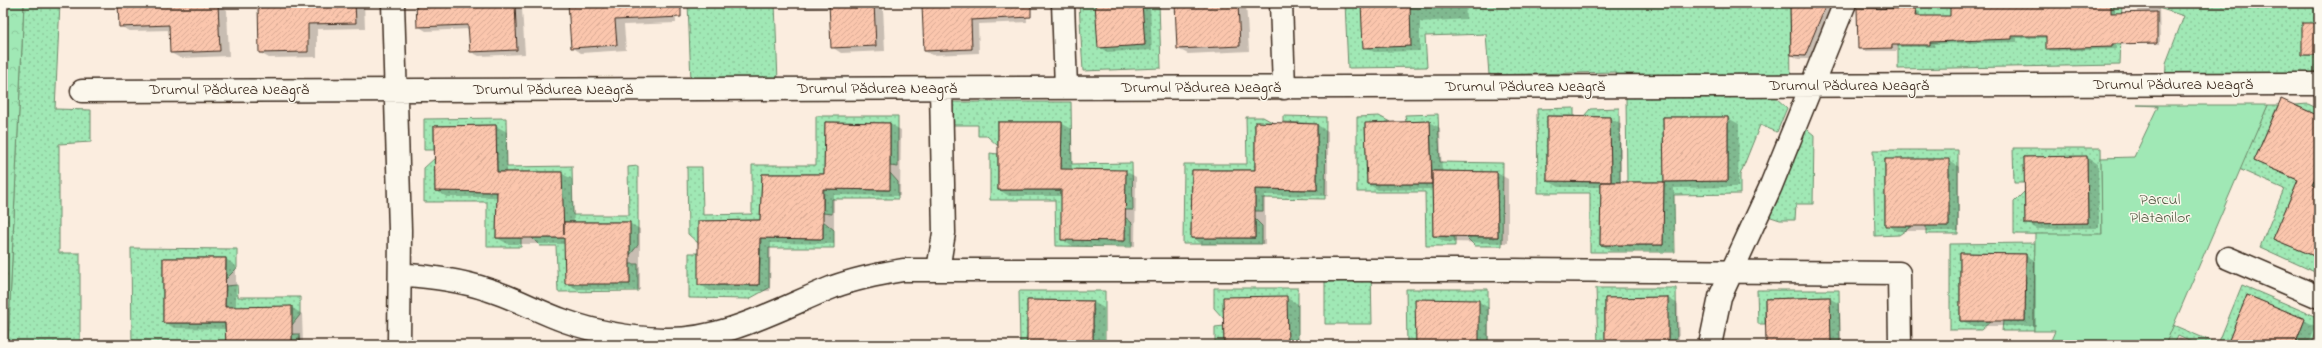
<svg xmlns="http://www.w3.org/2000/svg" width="2322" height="348" font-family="'Indie Flower',sans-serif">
<defs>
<pattern id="grass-dots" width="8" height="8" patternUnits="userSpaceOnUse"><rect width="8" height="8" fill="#a0e8b5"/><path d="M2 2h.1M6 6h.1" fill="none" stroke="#8bc79b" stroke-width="1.8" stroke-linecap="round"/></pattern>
<pattern id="forest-crowns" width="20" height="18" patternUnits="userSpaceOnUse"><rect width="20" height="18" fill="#a0e8b5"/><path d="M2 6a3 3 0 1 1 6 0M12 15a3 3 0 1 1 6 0" fill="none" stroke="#8bc79b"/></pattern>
<pattern id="building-hatch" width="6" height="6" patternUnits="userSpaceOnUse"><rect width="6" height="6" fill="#fbc6ad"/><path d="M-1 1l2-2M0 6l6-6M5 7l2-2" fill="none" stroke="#d8aa94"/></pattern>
</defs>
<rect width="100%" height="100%" fill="#fbeddf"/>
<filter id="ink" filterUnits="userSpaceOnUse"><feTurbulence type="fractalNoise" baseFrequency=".025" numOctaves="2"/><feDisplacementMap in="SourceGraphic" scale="8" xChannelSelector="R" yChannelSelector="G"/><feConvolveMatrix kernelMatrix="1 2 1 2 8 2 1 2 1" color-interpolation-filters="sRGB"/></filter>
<g filter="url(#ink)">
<path fill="url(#grass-dots)" stroke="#6e896a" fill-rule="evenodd" d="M24 3H60L55 109 91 110V142L59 144V253H80V345H8Z
M688 3H775L778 82H691Z
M1079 3H1159L1161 68 1083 71Z
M1345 3H1790L1791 87H1616L1615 72 1489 75 1486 34 1425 36 1427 67 1348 68Z
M1898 3H2122L2120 65 1898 69Z
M2142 3H2319V84L2165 85 2166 63 2184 16Z
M1774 96 1787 108 1777 132 1760 125 1740 175V194L1674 195 1675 252H1590V193H1538L1537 109 1574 108V116H1547V181L1601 182 1600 245H1663L1664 182H1627L1626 97ZM1663 117H1728V181L1664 182Z
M941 102H1071L1072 164 1132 163 1133 210H1125L1061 170 1062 122H998V146L987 136H978V125H942Z
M2308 104 2319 109V116L2295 105Z
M2268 105H2278L2254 161 2298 180 2273 239 2319 258V274L2260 247 2284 189 2239 169Z
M1619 108 1620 182H1611L1610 117 1584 116 1590 109Z
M1438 114 1440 162 1503 163 1502 246H1475L1466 237H1498L1497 172 1432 171 1430 121 1406 122 1405 115Z
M816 116H898V167L890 166V123L825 122 824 174H762L760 220 699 221V244L688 234 687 167H702L703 215 752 214V165H816Z
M1283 116 1326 117 1325 199 1263 198V211H1255V189L1317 190V124L1283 122Z
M1379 116 1390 122 1365 124 1367 184H1432L1433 236 1455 237V246H1426L1425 192H1357V117Z
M1246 117H1263L1272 122 1255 123V170H1192L1191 238H1255V219L1262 226V244H1183L1184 164H1247Z
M506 118 507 167 572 166 573 215H629L628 167 638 166V245L630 255 629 222H563L561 172H497L496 125 434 126V150H424V119Z
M1803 126 1814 135 1813 204H1796L1795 220H1780L1765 215Z
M2013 148H2101L2102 235 2014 234V202L2025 191V224L2088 223 2087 157H2024L2025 183H2014Z
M1873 150H1958V234H1926V226L1885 159V225L1912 226 1899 235 1875 236Z
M990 153 998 154V190H1061L1125 217 1132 223V247L1056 246 1055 200H990Z
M435 158V191L497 192 496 238H521V247H487V202H424V168Z
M2319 169V189L2312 185Z
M890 173 898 182V199H832V214L823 213 824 189 889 190Z
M823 221 834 230V248H769V288L749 299 689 298V253H699V285H759L761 238 823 239Z
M532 238H564L630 264H638V291L558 292 556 246H540Z
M2035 243 2034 331H2002L2003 321H2025L2026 254 1960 253V321H1991L1981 330H1950V244Z
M131 248 237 249V268L226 279V258H163V323H225L226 345H132Z
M1325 271H1371L1372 324H1325Z
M237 285 238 297H300V315L292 325 225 307 226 286Z
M2242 285 2319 318V324L2311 343 2295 345 2305 319 2247 295 2227 345H2198L2178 336 2174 345H2165L2173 325 2218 344Z
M1214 288H1298V345H1288L1223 318 1214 308Z
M1596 288H1676L1677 345H1668L1667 297 1605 298V345H1598Z
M1406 289H1488V345H1407Z
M1757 290H1839L1840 345H1831L1829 297 1765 299V324H1758Z
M1019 291H1105V345H1093V301L1028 300 1027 345H1020Z
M1224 326V345H1215V327Z
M292 334H299L300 345H292Z"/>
<path fill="url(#forest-crowns)" stroke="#6e896a" d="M3 3H24L8 345H3Z"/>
<path fill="#a0e8b5" stroke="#6e896a" d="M2137 105H2268L2165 345H2049L2055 331H2034L2035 234H2102L2101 158 2134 157 2158 106Z"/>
<path fill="#0003" d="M119 3H178V6L218 4 227 10 229 56 180 58 171 53 170 30 130 31 120 26Z
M309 3H364L365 28 317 29V57L269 58 260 53Z
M417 3H474L475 7 514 4 522 9 525 54 479 56 471 52 469 29 426 31 418 26Z
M575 3H675L676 23 624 25 626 50 581 53 572 47Z
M876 3 883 7 885 51 841 53 832 47 830 8 807 9 798 3Z
M971 3H1026L1027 22 978 24 979 53 932 55 924 51Z
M1096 3H1146L1150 5 1152 50 1107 52 1099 47Z
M1176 3H1246L1249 51 1188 54 1178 49Z
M1371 3H1465L1466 19 1420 22V51L1374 52 1364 47Z
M1791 3H1829L1830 15 1812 59H1798L1792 55Z
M1951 3H2110L2115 6 2116 49 2052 51 2047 48V38H2017V42L1934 44V47H1897V51H1864L1859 48 1915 10 1920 12V17H1951Z
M2141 3 2159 4 2160 44 2126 43Z
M2319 24V56H2306L2303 55Z
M1548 117 1610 118 1621 124V183H1665L1664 118H1728L1739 124 1738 187 1674 188V251H1612L1601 245 1602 187H1559L1548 181Z
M2319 117V259L2274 238 2298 181 2255 161Z
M1429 122 1440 128 1442 172 1497 173 1508 179V243L1445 242 1434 236 1433 189 1378 190 1368 184Z
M1061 123 1072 129V171H1125L1136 177 1135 246H1073L1062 239V196H1009L999 190Z
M1256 123 1317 125 1328 131V196L1265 195V244H1202L1192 238 1256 171Z
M890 124 901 130 900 196 834 195V244L771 243 770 291H710L699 284 761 221Z
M496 126 507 132V173H561L572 179 574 223H629L640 229V290L577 289 566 283 565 244H508L497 238 498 197H447L436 191 435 127Z
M2087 157 2098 164 2099 228 2037 229 2026 223Z
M1948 160 1959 167V231H1897L1886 225Z
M2025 255 2036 261V326H1972L1961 320Z
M226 259 236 266V308L291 307 302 314 303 345H227L226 329 174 328 164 322Z
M1287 298 1298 304V345H1225Z
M1668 298 1678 304 1679 345H1606Z
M1829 298 1840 304 1841 345H1767Z
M1028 301 1093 302 1104 308V345H1028Z
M1478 301 1489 308V345H1417Z
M2304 320 2315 326 2308 345H2228Z
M2179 338 2196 345H2175Z"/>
<path fill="url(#building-hatch)" stroke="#3b2a1e" d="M118 3H169V5L218 3 220 51 170 53 169 25 119 27Z
M258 3H355L356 23 308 24V52L259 53Z
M416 3H467V6L515 3 517 50 470 52 468 25 417 27Z
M568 3H681V17L615 20 617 45 571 48Z
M829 3H874L876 46 831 48Z
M978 3H1031V17L971 20 972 49 924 51 922 6Z
M1095 3H1142L1145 45 1098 48Z
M1175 3H1238L1240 46 1177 49Z
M1361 3H1410L1411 46 1363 48Z
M1790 3H1815V8L1825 7 1805 56 1791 55Z
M1950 3H2111V13L2157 12V43L2112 44V47L2046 49V36H2012V39L1930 42V45H1892V48L1858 49 1857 8 1916 9 1915 16H1950Z
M2302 23H2319V55H2302Z
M2281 99 2319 116V169L2312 185 2319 189V258L2273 239 2298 180 2254 161Z
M1547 116 1610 117 1611 182 1547 181Z
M1663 117H1728V181L1664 182Z
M1430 121 1432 184H1367L1365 123Z
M825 122 890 123V190L823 189V239L760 238 759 285H698V221L760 220 762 174H824Z
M998 122H1062L1061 169 1126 170 1125 241 1061 240V190H998Z
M1255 122 1317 124V190L1255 189V238H1191L1192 170H1255Z
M496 125 497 172H562L564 235V222H630V284H565L564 238H496L497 192 435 191 434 126Z
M2087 156 2088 223 2025 224 2024 157Z
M1885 159H1949V226H1885Z
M1432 171 1497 172 1498 237 1433 236Z
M1601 182H1664L1663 245H1600Z
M1960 253 2026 254 2025 321H1960Z
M163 258H226L225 307 292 306V345H226L225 323H163Z
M2247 295 2305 319 2295 345H2227Z
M1287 296 1288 345H1224L1223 297Z
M1668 297V345H1605V298Z
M1830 297 1831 345H1766L1765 299Z
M1415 299 1479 300V345H1416Z
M1027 300 1093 301V345H1027Z"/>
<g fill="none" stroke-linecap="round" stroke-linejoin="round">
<defs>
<path id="minor" d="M393 3 400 230 399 345
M1063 3 1066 88
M1281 3 1284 88
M82 91 2319 84
M2228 258 2319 297
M938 270 944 233 941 89
M400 274C431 277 460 280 489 290 515 298 539 312 565 321 596 332 630 338 663 339 724 341 778 309 833 287 855 279 879 274 903 270H1511L1899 273 1900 345
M1710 345 1720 297 1770 188 1845 3"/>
</defs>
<use href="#minor" stroke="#3b2a1e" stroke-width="25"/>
<use href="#minor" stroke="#fbf7ec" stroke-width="22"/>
</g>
</g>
<g text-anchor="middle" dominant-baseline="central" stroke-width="3" stroke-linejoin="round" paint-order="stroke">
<g font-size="16" fill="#3b2a1e" stroke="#fbf7ec">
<text x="2173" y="85">Drumul Pădurea Neagră</text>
<text x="1849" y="86">Drumul Pădurea Neagră</text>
<text x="1525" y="87">Drumul Pădurea Neagră</text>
<text x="1201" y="88">Drumul Pădurea Neagră</text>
<text x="877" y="89">Drumul Pădurea Neagră</text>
<text x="229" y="90">Drumul Pădurea Neagră</text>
<text x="553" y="90">Drumul Pădurea Neagră</text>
</g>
<g font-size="16" fill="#545a44" stroke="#fbf7ec">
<text x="2160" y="200">Parcul<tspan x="2160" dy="18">Platanilor</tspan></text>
</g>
</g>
<rect width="2322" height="348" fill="none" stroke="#fbf7ec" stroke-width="16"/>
<rect x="8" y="8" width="2306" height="332" fill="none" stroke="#3b2a1e" stroke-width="1.5" filter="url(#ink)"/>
</svg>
